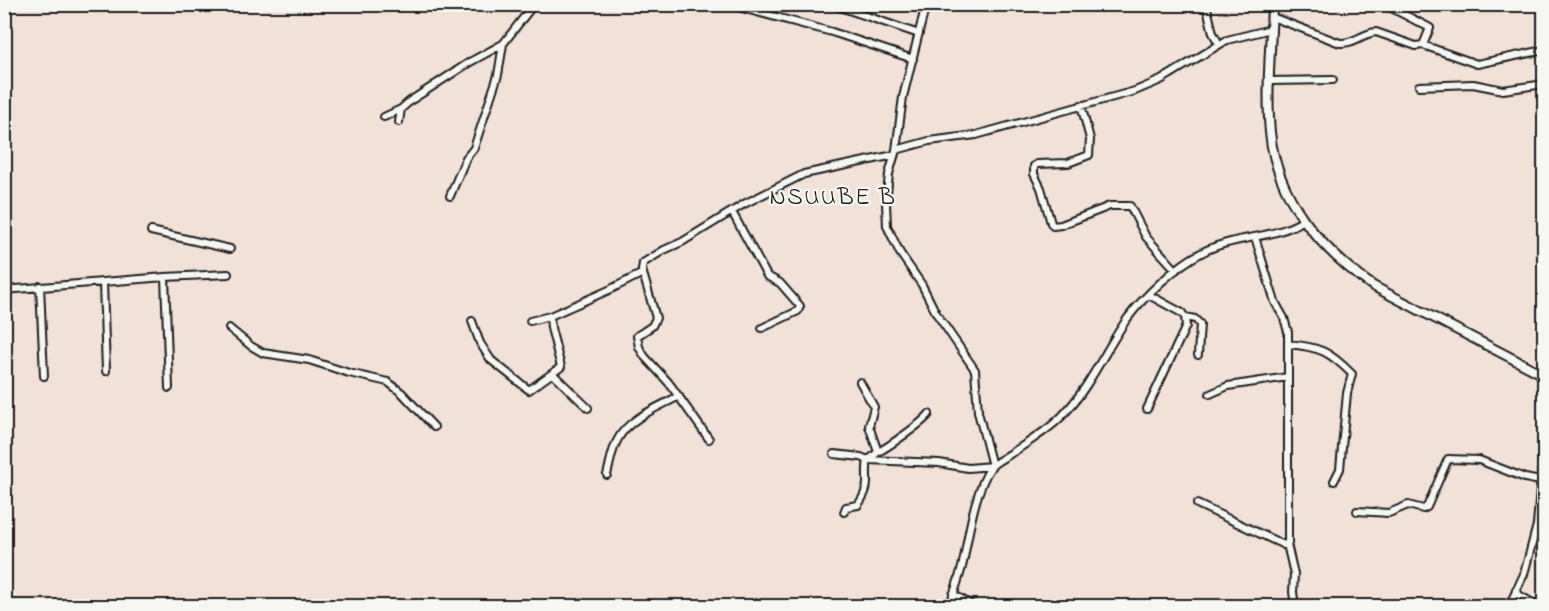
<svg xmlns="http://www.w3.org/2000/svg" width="1549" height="611" font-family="'Indie Flower',sans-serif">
<rect width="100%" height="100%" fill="#f1e1d7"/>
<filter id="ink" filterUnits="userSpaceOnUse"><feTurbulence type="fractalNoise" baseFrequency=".0167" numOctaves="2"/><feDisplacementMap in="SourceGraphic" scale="12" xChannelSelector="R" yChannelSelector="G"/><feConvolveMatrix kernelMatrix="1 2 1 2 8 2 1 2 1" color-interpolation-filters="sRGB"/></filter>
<g filter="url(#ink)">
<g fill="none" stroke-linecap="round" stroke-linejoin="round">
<defs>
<path id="minor" d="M727 4 832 32 913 59
M831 4 919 34
M1206 4 1213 33 1219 44
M1272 17 1340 43C1354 44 1363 33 1376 32L1416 46 1423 45 1430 28 1384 4
M1423 45 1477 64 1544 50
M1269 81 1333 80
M1419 86 1473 84 1503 90 1544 84
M1081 105 1090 139 1089 155 1068 163 1037 164 1034 166V174L1041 188 1051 223 1053 226 1061 225 1110 206H1130L1146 237 1176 270
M384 117 401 109
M399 122 401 109 410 101 470 62 503 44 534 4
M896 150 929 141 976 135 1135 91 1161 80 1227 40 1271 29
M450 196 466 158 474 148 498 75 503 44
M732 212 767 276 780 283 800 306 798 311 762 328
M151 231 230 249
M165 277 169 388
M103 283 106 371
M40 286 44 376
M4 290 165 277 228 274
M550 316 609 290 643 273
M1185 317 1195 319 1200 324 1198 355
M472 321 480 343 491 360 529 390 561 367 551 328 550 316 530 321
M229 328 251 346 263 353 309 360 349 373 388 382 402 393 434 427
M1288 344C1320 347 1329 351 1352 374L1347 393 1340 469 1334 481
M553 374 588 408
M860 382 874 407 869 426 878 452 871 458
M1210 394 1228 386 1288 377
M1147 409 1186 326 1185 317 1182 313 1149 295
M709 439 669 383 645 357 639 347 637 336 652 326 656 318 642 270 643 263 664 250 682 242 744 204 804 174 894 155
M878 452C888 447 924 422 929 414
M834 454 861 457 868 460 939 463 968 468 992 466 978 412 975 370 936 313 922 285 900 253 887 226 886 203 889 174 896 150 903 97 926 4
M607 475C610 463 612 449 618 439 629 418 659 407 679 396
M1197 504 1284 545 1288 543V332L1284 318 1275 302 1255 237
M1357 511 1389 513 1408 505 1423 509 1427 507 1448 459 1479 460 1525 478 1540 481
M844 512 846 507 858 505C873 483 864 480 868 459
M1287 544 1294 574 1293 592 1295 606
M1516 590 1519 595 1538 606
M953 594 973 606
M950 606C954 591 961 575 964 558 969 532 975 490 991 467 995 462 1004 458 1010 454 1027 443 1046 432 1061 417 1089 389 1104 352 1127 319 1144 296 1176 266 1201 253 1234 235 1273 240 1304 220
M1509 606 1524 574 1537 525 1544 440"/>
<path id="tertiary" d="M1272 4C1271 47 1266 90 1270 132 1276 198 1321 250 1373 286L1544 375"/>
</defs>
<use href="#minor" stroke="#1c1c1c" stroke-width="10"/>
<use href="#tertiary" stroke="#1c1c1c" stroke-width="12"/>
<use href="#minor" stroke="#f6f6f2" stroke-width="6"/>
<use href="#tertiary" stroke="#f6f6f2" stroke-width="8"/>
</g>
</g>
<g text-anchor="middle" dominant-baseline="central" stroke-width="4.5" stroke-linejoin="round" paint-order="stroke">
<g font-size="24" letter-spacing="1.5" fill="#1c1c1c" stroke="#f6f6f2">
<text x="833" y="198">NSUUBE B</text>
</g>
</g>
<rect width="1549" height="611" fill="none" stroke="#f6f6f2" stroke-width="24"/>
<rect x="12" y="12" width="1525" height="587" fill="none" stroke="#1c1c1c" stroke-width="2" filter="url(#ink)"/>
</svg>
